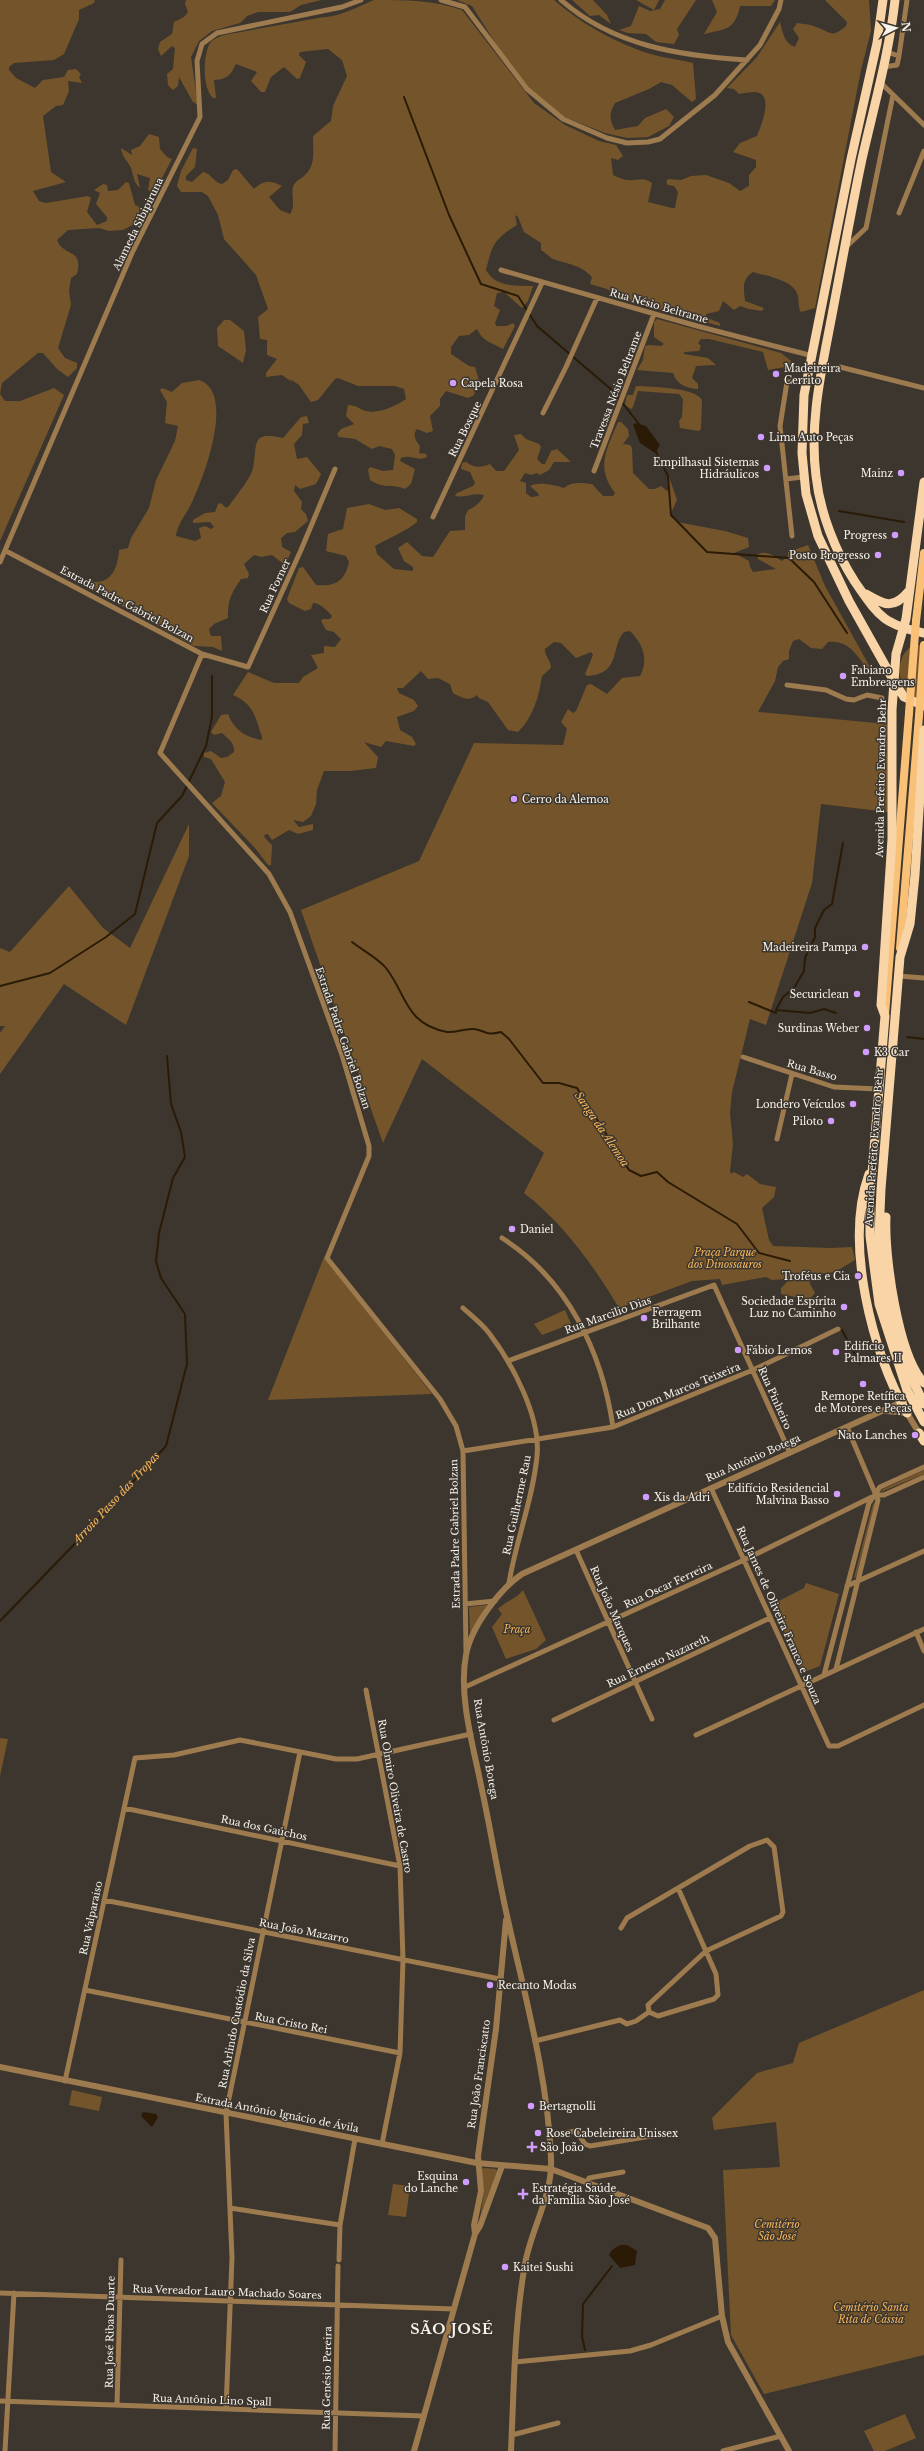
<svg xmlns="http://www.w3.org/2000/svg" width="924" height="2451" font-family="'Libre Baskerville',serif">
<rect width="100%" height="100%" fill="#3c362e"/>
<path fill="#74552b" d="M0 0H95L94 3 79 10V19L64 54 54 60 14 63 9 67V70L16 78 35 88 43 80 64 77 68 70 76 69 81 74 79 77 82 83 68 81 69 91 63 105 56 106 43 116 51 172 66 182 33 191 39 201 46 203 88 196 91 198 87 212 97 225 107 221V217L96 204 100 193 94 190 103 184 107 185 108 191 118 190 126 182 129 183 135 205 139 207 140 221 123 230 109 231 99 228 68 230 57 240C63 257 84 248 77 274L71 278 69 291 71 305 58 348 65 358 77 363V368L68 377 57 369 43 353H38L2 383 0 394Z
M186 0H321L301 5 290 12H258L247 16 240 23 212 31 199 41 191 57 198 105 193 102 179 77 178 86 173 90 168 85 167 74 173 69 175 48 172 46 161 56 158 49 160 42 172 34 174 22 184 17 188 12 185 4Z
M374 0C404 0 434 0 462 10L534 103 565 125 599 141 616 145 623 156 618 160 611 158 613 175C618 177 623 180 628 180 638 181 643 176 652 183L648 202 672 208H675L678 192 674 186 668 185 666 182 668 179 681 180 691 176 706 175 729 183 740 191 749 186V175L756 167V160L733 152 740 143 757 136C761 126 775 93 755 92 750 92 744 93 739 94L734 89 727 88 757 57 780 22C783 33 784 43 795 47L799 38 793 29 797 23C803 24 810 24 816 27 831 32 831 39 846 26L847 22 825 0H869L871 31 861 70 815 308 801 312C797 306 800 300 797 293 791 280 767 276 753 272 741 279 744 290 745 301L764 308 762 311 749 309 740 306 734 310 723 301 719 311 706 314 707 318 720 323V326L625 300 607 289 590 284 592 277C581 265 568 264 553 259 549 257 545 252 541 250V243L524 232 518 217 515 215 517 225C494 239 492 245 486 270 496 288 515 285 533 286L528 301 522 308 504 292 497 293 494 306 500 310 495 323 496 326H507L513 323 515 326 503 349C491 342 483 342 477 329L469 335 459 336 451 347V354L469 366 475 367 479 380 474 395 468 398 446 391 440 399V406L430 416 433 431 427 433 417 429C412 435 416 441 420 446L419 453 426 454 427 457C418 462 410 454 401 458L400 461 415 469 411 484 405 489C391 483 386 490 370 480L368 470 370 467 383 471 393 470 395 455 392 449 379 446 372 449 355 439 339 437 337 434 341 429 354 424 346 416 348 405C356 405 359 409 366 411 379 414 396 406 406 399L404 389 395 386H358L338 378 335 379 318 400 311 402 299 385 290 379 292 382 282 375 266 377V373L277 359 267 355V340L260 339 258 317 268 309 256 275 224 239 218 215 208 196 202 192H181L177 186 181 171 193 148 197 149 195 167 186 176V180L192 182 203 172C211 173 213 182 222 184L228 180 233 170 237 169 254 189C264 180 270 180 282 186L269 197 280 210 290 214C296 205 291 197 293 187 295 181 299 180 304 176 316 166 313 151 313 136L331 121 333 106 347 76 342 60 328 49 300 52 299 55 306 62 300 78 297 79 284 67 271 77 265 92H261L251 81 257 72 236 64C231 75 226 80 214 80L216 98H213C202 88 203 55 210 43 213 39 219 37 224 35L324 17C339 17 360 6 374 0Z
M457 0H554C579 22 609 39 641 51 657 57 676 59 693 63L696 99 692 102 672 85 661 82 649 89 615 103C609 114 609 119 615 130L638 126 645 118 666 109 674 117 669 126 648 137 627 138 605 133 562 116 528 87 508 63 472 6Z
M572 0H593L607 15 611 24 599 15 590 16Z
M636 0H659L654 10Z
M665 0H696L677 29 679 35 674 44 656 42 646 34 628 33 619 30 631 26 639 6 650 11 660 9Z
M712 0H775L771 6H740C735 30 726 29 704 34L717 12Z
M149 134 159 137 160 149 167 157 172 159 154 193 148 190 150 178 137 174 140 188C133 182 134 176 131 168 127 160 122 157 121 148L132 155 131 150 140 146Z
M657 319 781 353 791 361 790 366 768 370 763 352 709 339H701L698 343 701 346 699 351 684 352V354L708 358 716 365 696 366 692 378 698 384V389C688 389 676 384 673 373L637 370 643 360 645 346 649 345 661 346 664 344 654 337V322Z
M224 320H230L244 331 246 350 243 363 218 346 217 328Z
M199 380C236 392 204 476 193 500 188 512 177 524 176 536L195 541 201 538 199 528 205 526 211 529 214 527 210 522 193 523V520L205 513 215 512 218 504 221 503 226 508 229 506C235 497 251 478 253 468 258 443 250 431 283 438L301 417 307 416 309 423 303 424 302 435 294 444 297 459 307 457 321 474 316 484 300 489 295 485 294 491 302 502 301 509 306 514 308 521 295 532 287 533 281 538 282 547 291 552 285 565 272 555 261 557 254 555 244 564 249 574 248 578 241 579C231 594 228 599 228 618L214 624 209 629 211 636H221L222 651 213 647 194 646 77 581 82 578C106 590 118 573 119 550L128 548 131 538 149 508 156 480 175 441 178 426 165 423 167 402 160 390 162 388 172 392 182 383Z
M636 386C651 387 695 387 702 400L701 429 699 431 680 428 679 421 682 417 683 399 679 394 638 391 633 407 631 409 625 405 627 395H633Z
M54 388 64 395 0 541V394L5 401H20Z
M618 422H621L628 429 629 436 623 444 630 445 632 448 633 473 649 489H655L661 486 667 491 669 489V477L677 500 670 515 677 522 725 531 748 538 749 547 734 553 749 561 750 567 753 572 776 569 758 559 757 555C766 549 774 556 782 561L788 556V552L808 545 825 586 870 667 867 669C857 655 848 639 828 642L822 649 811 648 799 639 793 641 789 651V659L783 661 778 667 775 681 758 712 887 724 888 812 821 804 812 883 766 1025 750 1019 732 1092 730 1113 733 1144 730 1171 731 1174 734 1172 743 1177 747 1174 760 1184 776 1187 774 1197 762 1208 769 1240 773 1246 830 1248 852 1247 855 1260 835 1272 809 1275 810 1284 815 1293 809 1300 781 1294V1288L787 1282 786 1279 772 1280 766 1277 722 1285 720 1279 692 1281 619 1308C594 1266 563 1223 524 1193L544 1153 422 1059 383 1143 301 910 419 861 474 743 563 745 567 729 561 722 568 709 573 713 576 711 587 685 591 684 607 694 622 678 640 676C649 659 643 644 630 631L624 632C610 647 622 674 587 676L585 674 593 655 591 652 576 658 561 643 554 642 545 649C544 656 551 660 551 668L542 676C539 697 533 717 518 732L508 730 488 702 479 698 477 695C468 702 463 698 453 693L450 684 438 678 428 679 421 671 403 688H397L399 693 414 700 418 706 414 711 397 717 400 730 412 737 416 744 414 746 386 741 381 747 364 742 378 757 376 768 350 771H324L317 790 316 804 311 816 303 822 293 820 299 827 313 824V830L298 834 289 830 272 840 268 834 264 835 265 838 272 845 271 865H268L255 848 212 803 221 796 225 782 211 759 204 757V753L211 751 221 758 227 757 234 752C235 743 228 739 222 733L214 735 211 732 221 715 228 714C234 730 245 737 262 740V737C255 716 254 704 233 695L248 672 274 683H299L303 677 318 668 311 655 324 653V646L335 647 341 639 334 632 326 630 321 621 323 619H330L332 616C328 611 320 603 313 603L311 609 305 611 289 603 287 599 299 568 303 567 316 585C335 587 345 581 349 562L346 556 326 551 328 534 343 529 347 508 369 504 385 510 399 508 417 519V522C408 530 387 539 375 546L377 554 394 569 413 571V567L404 561 398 548 407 542 422 556 433 557 450 531 465 530V517L468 510C474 508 483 500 484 495 474 492 465 498 455 496L457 493 473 486 475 483 470 472 461 469 462 463 466 462C475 468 480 468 490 464L496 471H504L519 450 514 435 521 434 526 439 539 444 541 447 537 459 542 464H545L551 451 557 449 571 462H554L549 470 540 475 537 473 531 475 525 473 520 481 526 483V493L531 497 539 496 538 493 530 486C538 481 555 485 564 488 572 481 582 483 592 484L603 496H613L615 493C595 467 607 449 618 422Z
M914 645H922L924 698C895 699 892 655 914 645Z
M189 824V856L126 1025 64 984 0 1074V1033L5 1026H0V948L10 952 69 886 103 928 130 948Z
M324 1257 432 1394 268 1400Z
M565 1310 571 1324 542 1335 534 1324Z
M924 1470V1474L881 1492 883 1489Z
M875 1502 856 1577 854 1578 873 1504Z
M806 1583 839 1594 820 1666 802 1673 771 1605 804 1588Z
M523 1590 546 1640 536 1649 506 1659 492 1627 502 1614 498 1609C506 1601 516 1599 523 1590Z
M487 1605 470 1634 469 1607Z
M0 1738 8 1739 0 1776Z
M924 1990V2355L764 2394 731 2335 723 2170 780 2167 776 2122 714 2130 712 2118 757 2073 793 2063 799 2043Z
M72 2090 102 2097 99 2111 69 2105Z
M484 2168 496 2169 497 2171 480 2219 484 2190 481 2169Z
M393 2184 410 2186 406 2217 388 2215Z
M905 2414 916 2438 885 2451H874L864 2431Z"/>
<path fill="#2b1b06" d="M636 423 646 426 660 445 655 453 640 443 633 425Z
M143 2112 156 2114 158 2117 152 2127 141 2116Z
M620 2245H627L637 2251 635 2265 620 2268 609 2255 612 2250Z"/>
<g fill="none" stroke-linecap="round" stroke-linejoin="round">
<path stroke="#2b1b06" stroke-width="2" d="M404 97 449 215 481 284 518 296 537 326 613 391 639 424
M655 450 668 476 671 515 707 552 789 558 814 582 847 633
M839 511 904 522
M352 942C362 950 378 958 386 968 407 995 405 1024 447 1032 456 1033 465 1028 474 1029 487 1031 485 1036 501 1032L509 1039 543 1083H559L577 1088 629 1170 641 1176 657 1172 668 1182 737 1224 759 1253 790 1261
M0 986 50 973 106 937 135 914 157 823 182 796 206 746 212 717V676
M749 1002 776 1013V1010L810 1013 824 1009 836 1013
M776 1010 783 997 794 988 804 971 805 958 815 937V928L824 910 832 904 843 843
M907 1037 924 1039
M842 1330 860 1364
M0 1621 93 1525 166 1446 187 1364 185 1314 161 1278 156 1261 159 1233 173 1178 185 1157 181 1132 171 1104 167 1056
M585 2350 582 2336 583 2304 612 2266"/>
<path stroke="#9d7b4f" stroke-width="5" d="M441 0 465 7 527 89 563 119 607 138 627 143 648 142 660 139 715 95 760 45 779 9 781 0
M561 0C613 46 681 56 747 60
M899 56 907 0
M883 67 897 65 899 56 887 52
M880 82 924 125
M899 213 924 151
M846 247 866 228 893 95
M501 270 697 326 813 356
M840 367 924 388
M543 413 566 367 597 298
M594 471 654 314
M786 479 803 477
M433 517 542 283
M792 536 780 426 787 382 807 381
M6 551 202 654 160 753 269 874 290 912 342 1055 369 1146V1156L327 1258 440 1399 456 1426 463 1451 466 1651
M0 562 132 253 200 117 197 61 202 44 217 33 342 7 361 0
M202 654 248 667 301 550 335 469
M787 685 826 690 846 699 854 700 867 695 882 698
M898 976 924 978
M743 1057 834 1087 878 1089
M777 1139 792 1074
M502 1238C568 1280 602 1352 613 1427
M463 1308C472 1316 482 1324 489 1333 512 1363 541 1417 537 1456 533 1499 516 1540 509 1583
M508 1361 714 1285 790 1453
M463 1451 613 1427 753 1370 838 1329
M711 1488 829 1746H838L924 1705
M576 1550 652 1719
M847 1586 924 1551
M465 1604 495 1601
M916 1632 924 1651
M836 1669 878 1500 847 1427
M824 1675 869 1503 880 1487 924 1467
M465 1687 744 1560 876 1495H884L924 1477
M366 1690 400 1866 403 1960 400 2053 382 2144
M554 1720 770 1618
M696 1735 924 1629
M124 1808 400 1866
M104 1900 500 1979
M621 1928 627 1918 750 1846 767 1840 774 1847 783 1912 781 1916 706 1951 648 2005 649 2012
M85 1990 400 2053
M649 2012 658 2016 714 1999 718 1995 716 1974 678 1888
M535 2041 620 2020 627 2024 636 2021 649 2012
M65 2081 135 1758 174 1755 240 1740 336 1759H357L471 1734
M550 2135 576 2131 585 2144 590 2146 676 2132
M587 2182 589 2178 623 2172
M230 2208 340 2225
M339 2260 340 2225 355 2139
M0 2293 454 2309
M515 2362 630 2351 651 2345 722 2316
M0 2401 424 2416
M117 2405 121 2260
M226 2409 232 2258 226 2113 300 1752
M512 2435 558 2423
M5 2451 14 2293
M335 2451 338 2266
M723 2451 781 2436"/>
<path stroke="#9d7b4f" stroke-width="6" d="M886 1411 907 1413
M907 1413 919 1433 922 1434
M0 2067 477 2163 551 2169 708 2228 715 2238 722 2316 728 2342 789 2451
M475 2234 474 2225 481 2191 478 2156 496 2029 506 1920
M414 2451 475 2234 480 2226 502 2166
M511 2451C514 2389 514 2326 525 2264 531 2229 553 2195 551 2158 548 2081 527 2004 510 1929 499 1883 492 1836 482 1790 474 1749 458 1696 466 1655 471 1627 500 1589 522 1574L904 1401"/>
<path stroke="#f9c178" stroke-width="8" d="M916 621 924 553
M900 948 919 716
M885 1015 909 713"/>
<path stroke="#f8d4a6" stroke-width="9" d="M883 0 877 43 851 159 804 395 802 453 806 494 818 536 849 601 895 683 904 697 924 706
M895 0C889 54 874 106 862 159 851 211 842 263 832 315 822 368 809 422 816 476 820 512 835 551 855 582 879 616 882 624 924 633
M866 594C885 605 893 610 909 591
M869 1174C844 1242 872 1353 907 1413
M886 1217C884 1255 898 1356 924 1383
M915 1385 892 1324 882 1276 879 1235 881 1189 900 957 910 924 915 875 924 730
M907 1390 879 1304 870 1236V1197L885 1016 881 1005 892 839V710L896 654 906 619 924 482
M919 1433 924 1441"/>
<path stroke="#f9c178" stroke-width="8" d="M909 713 916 621
M919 716 924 645"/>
<path stroke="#f8d4a6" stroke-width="9" d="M915 1385 924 1404
M907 1390 924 1422"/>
</g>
<g fill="#d09dff" stroke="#3c362e" stroke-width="1.5">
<circle cx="776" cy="374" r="4"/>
<circle cx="453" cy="383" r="4"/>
<circle cx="761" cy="437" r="4"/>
<circle cx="767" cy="468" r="4"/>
<circle cx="901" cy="473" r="4"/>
<circle cx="895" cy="535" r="4"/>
<circle cx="878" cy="555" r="4"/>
<circle cx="843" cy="676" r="4"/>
<circle cx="514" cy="799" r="4"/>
<circle cx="865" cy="947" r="4"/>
<circle cx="857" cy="994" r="4"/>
<circle cx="867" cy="1028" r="4"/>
<circle cx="866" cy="1052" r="4"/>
<circle cx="853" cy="1104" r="4"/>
<circle cx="831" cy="1121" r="4"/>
<circle cx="512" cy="1229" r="4"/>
<circle cx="858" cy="1276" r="4"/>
<circle cx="844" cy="1307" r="4"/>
<circle cx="644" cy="1318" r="4"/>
<circle cx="738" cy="1350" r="4"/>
<circle cx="836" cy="1352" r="4"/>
<circle cx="863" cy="1384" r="4"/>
<circle cx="915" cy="1435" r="4"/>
<circle cx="837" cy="1494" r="4"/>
<circle cx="646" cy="1497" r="4"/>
<circle cx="490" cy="1985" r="4"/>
<circle cx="531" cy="2106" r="4"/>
<circle cx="538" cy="2133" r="4"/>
<path d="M530 2141h4v4h4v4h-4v4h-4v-4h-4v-4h4z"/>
<circle cx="466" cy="2182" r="4"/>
<path d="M521 2188h4v4h4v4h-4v4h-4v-4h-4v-4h4z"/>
<circle cx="505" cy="2267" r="4"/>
</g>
<g text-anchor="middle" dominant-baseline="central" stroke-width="3" stroke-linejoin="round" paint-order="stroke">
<g font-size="10" fill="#f7f3ed" stroke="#3c362e">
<text transform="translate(138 224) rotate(-64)">Alameda Sibipiruna</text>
<text transform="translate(659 306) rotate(16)">Rua Nésio Beltrame</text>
<text transform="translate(616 390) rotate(-69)">Travessa Nésio Beltrame</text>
<text transform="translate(465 429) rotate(-64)">Rua Bosque</text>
<text transform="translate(275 586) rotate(-65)">Rua Forner</text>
<text transform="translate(127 604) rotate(28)">Estrada Padre Gabriel Bolzan</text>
<text transform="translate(881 778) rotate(-89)">Avenida Prefeito Evandro Behr</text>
<text transform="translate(343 1038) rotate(71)">Estrada Padre Gabriel Bolzan</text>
<text transform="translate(812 1070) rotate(16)">Rua Basso</text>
<text transform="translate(874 1147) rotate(-86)">Avenida Prefeito Evandro Behr</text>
<text transform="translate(608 1315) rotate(-20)">Rua Marcilio Dias</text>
<text transform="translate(678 1391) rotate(-22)">Rua Dom Marcos Teixeira</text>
<text transform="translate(775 1398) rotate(66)">Rua Pinheiro</text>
<text transform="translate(753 1458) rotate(-24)">Rua Antônio Botega</text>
<text transform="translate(517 1505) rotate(-78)">Rua Guilherme Rau</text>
<text transform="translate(455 1534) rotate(-91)">Estrada Padre Gabriel Bolzan</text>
<text transform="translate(668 1585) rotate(-25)">Rua Oscar Ferreira</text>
<text transform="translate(612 1609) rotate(66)">Rua João Marques</text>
<text transform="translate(779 1615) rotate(66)">Rua James de Oliveira Franco e Souza</text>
<text transform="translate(658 1661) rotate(-25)">Rua Ernesto Nazareth</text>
<text transform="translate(486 1749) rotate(80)">Rua Antônio Botega</text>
<text transform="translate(395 1796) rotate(80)">Rua Olmiro Oliveira de Castro</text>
<text transform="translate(264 1828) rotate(12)">Rua dos Gaúchos</text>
<text transform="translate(91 1918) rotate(-78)">Rua Valparaiso</text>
<text transform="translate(304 1931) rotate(11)">Rua João Mazarro</text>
<text transform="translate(237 2013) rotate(-79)">Rua Arlindo Custódio da Silva</text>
<text transform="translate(291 2023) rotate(11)">Rua Cristo Rei</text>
<text transform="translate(479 2074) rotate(-82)">Rua João Franciscatto</text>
<text transform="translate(277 2113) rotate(11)">Estrada Antônio Ignácio de Ávila</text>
<text transform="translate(227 2292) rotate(2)">Rua Vereador Lauro Machado Soares</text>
<text transform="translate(110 2332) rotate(-89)">Rua José Ribas Duarte</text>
<text transform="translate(327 2378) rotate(-89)">Rua Genésio Pereira</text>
<text transform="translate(212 2400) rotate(2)">Rua Antônio Lino Spall</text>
</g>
<g font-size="10" fill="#f7f3ed" stroke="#3c362e" text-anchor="start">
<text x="784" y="368">Madeireira<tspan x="784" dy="12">Cerrito</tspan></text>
<text x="461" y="383">Capela Rosa</text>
<text x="769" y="437">Lima Auto Peças</text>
<text x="759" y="462" text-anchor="end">Empilhasul Sistemas<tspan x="759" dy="12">Hidráulicos</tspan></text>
<text x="893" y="473" text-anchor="end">Mainz</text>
<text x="887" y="535" text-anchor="end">Progress</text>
<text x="870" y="555" text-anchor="end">Posto Progresso</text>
<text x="851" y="670">Fabiano<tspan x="851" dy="12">Embreagens</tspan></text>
<text x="522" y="799">Cerro da Alemoa</text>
<text x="857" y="947" text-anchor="end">Madeireira Pampa</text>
<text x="849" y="994" text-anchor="end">Securiclean</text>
<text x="859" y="1028" text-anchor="end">Surdinas Weber</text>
<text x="874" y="1052">K3 Car</text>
<text x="845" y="1104" text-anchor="end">Londero Veículos</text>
<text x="823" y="1121" text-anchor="end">Piloto</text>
<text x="520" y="1229">Daniel</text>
<text x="850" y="1276" text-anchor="end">Troféus e Cia</text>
<text x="836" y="1301" text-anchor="end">Sociedade Espírita<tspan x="836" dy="12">Luz no Caminho</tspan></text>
<text x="652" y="1312">Ferragem<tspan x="652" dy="12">Brilhante</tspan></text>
<text x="844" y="1346">Edifício<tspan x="844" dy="12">Palmares II</tspan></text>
<text x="746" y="1350">Fábio Lemos</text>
<text x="863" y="1396" text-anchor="middle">Remope Retífica<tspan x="863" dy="12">de Motores e Peças</tspan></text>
<text x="907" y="1435" text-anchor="end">Nato Lanches</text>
<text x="829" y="1488" text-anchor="end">Edifício Residencial<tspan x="829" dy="12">Malvina Basso</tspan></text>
<text x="654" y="1497">Xis da Adri</text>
<text x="498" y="1985">Recanto Modas</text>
<text x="539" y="2106">Bertagnolli</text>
<text x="546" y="2133">Rose Cabeleireira Unissex</text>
<text x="540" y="2147">São João</text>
<text x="458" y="2176" text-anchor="end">Esquina<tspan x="458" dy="12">do Lanche</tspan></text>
<text x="532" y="2188">Estratégia Saúde<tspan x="532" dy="12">da Família São José</tspan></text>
<text x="513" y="2267">Kaitei Sushi</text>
</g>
<g font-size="10" font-style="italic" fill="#f9b75a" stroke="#3c362e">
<text x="725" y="1252">Praça Parque<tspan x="725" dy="12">dos Dinossauros</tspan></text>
<text x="517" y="1629">Praça</text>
<text x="777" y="2224">Cemitério<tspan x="777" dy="12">São José</tspan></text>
<text x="871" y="2307">Cemitério Santa<tspan x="871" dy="12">Rita de Cássia</tspan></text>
</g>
<g font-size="11" font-style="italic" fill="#fab75a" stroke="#3c362e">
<text transform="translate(602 1129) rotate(56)">Sanga da Alemoa</text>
<text transform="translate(116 1498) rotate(-47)">Arroio Passo das Tropas</text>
</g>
<g font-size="14" font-weight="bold" letter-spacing="1" fill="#f7f3ed" stroke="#3c362e">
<text x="452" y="2329">SÃO JOSÉ</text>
</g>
</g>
<g transform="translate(896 28) rotate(84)" stroke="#3c362e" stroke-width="3" paint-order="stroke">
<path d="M0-3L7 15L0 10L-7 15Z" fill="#f7f3ed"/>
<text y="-6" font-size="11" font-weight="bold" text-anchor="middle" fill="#f7f3ed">N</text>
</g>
</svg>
